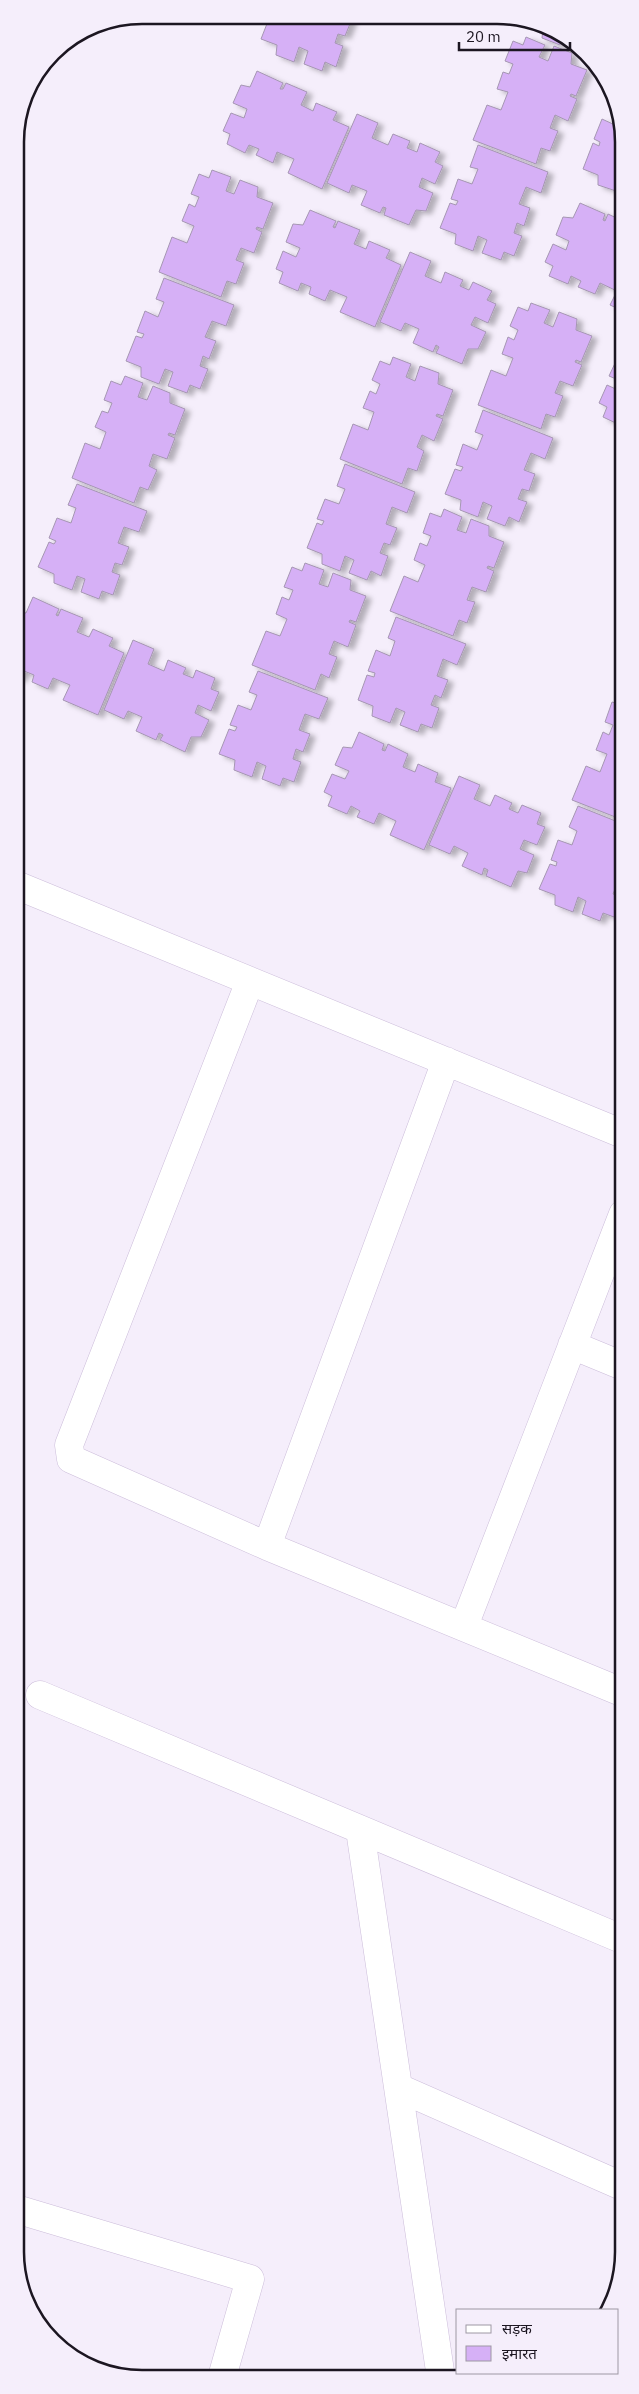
<svg xmlns="http://www.w3.org/2000/svg" width="639" height="2394" font-family="'IBM Plex Sans','Noto Sans Devanagari',sans-serif">
<defs>
<filter id="shadow"><feDropShadow dx="5.5" dy="3" stdDeviation="2.5" flood-color="#0004"/></filter>
</defs>
<rect width="100%" height="100%" fill="#f5eefb"/>
<path fill="#d6b0f6" stroke="#a596b2" filter="url(#shadow)" d="M270 16H346L352 19 345 36 338 34 335 43 343 46 336 67 325 62 322 71 304 64 308 51 299 47 294 62 276 55 277 45 261 39Z
M543 29 562 39 560 45 542 38Z
M526 37 545 45 539 57 548 61 554 46 572 53 571 64 587 70 576 96 571 94 570 96 577 99 568 121 555 115 550 128 558 131 550 151 541 148 536 164 473 140 487 105 501 110 508 92 497 89 503 72 509 74 513 64 505 61 513 41 523 45Z
M257 71 283 83 280 89H283L286 83 307 92 301 105 313 111 316 103 337 112 333 120 349 127 322 189 288 173 294 159 277 152 273 163 256 155 259 149 249 145 245 153 227 144 230 134 223 131 231 113 244 118 247 109 233 103 241 85 250 87Z
M357 114 378 123 372 138 388 145 393 134 410 141 407 148 417 152 420 143 440 152 435 162 443 166 435 184 422 178 419 187 433 193 426 211 416 210 409 225 384 215 386 208 383 207 380 213 361 205 367 191 352 185 349 193 327 183Z
M619 114 623 125V177L616 191 598 185V175L583 169 593 143 599 146 600 142 594 139 602 119 615 125Z
M478 145 548 172 541 193 526 187 519 204 530 208 524 226 517 223 514 233 522 236 514 256 504 252 501 260 482 253 487 240 478 236 473 251 455 244 456 234 440 228 450 203 456 205 458 201 451 199 458 179 472 184 478 169 470 167Z
M212 170 231 177 226 191 234 194 240 180 258 187 257 197 273 203 263 229 257 227 256 229 262 232 254 253 241 248 236 260 244 263 236 284 227 281 221 297 159 272 172 237 187 243 194 226 182 221 189 204 195 207 199 197 191 194 199 174 209 178Z
M580 203 605 214 603 220 605 221 608 214 623 221V311L610 305 617 291 600 283 595 294 578 287 581 281 571 276 568 284 549 276 553 266 545 262 553 244 566 250 569 241 556 235 563 217 573 218Z
M310 210 336 221 333 227 335 228 338 221 360 230 354 244 366 249 369 241 390 250 386 258 401 265 375 327 340 312 347 297 330 290 325 301 309 294 311 287 301 283 298 291 279 283 283 272 276 269 283 251 296 257 300 248 286 242 293 224 303 225Z
M410 252 431 261 425 276 441 283 445 272 463 280 460 286 469 290 473 282 492 291 487 300 496 304 488 323 475 317 471 325 486 332 478 349H468L462 364 436 353 439 347 436 345 433 352 413 343 419 329 405 323 401 331 380 322Z
M164 278 234 305 226 326 212 321 205 337 216 341 209 359 203 356 200 366 208 369 200 389 190 385 187 393 168 386 173 372 165 369 159 384 141 377V367L126 361 136 336 142 338 144 334 137 332 145 311 158 317 164 302 156 299Z
M531 303 550 310 544 323 553 327 559 312 577 319 576 330 592 336 581 362 576 360 575 362 582 365 573 386 560 381 555 393 563 396 555 417 546 414 541 429 478 405 491 370 506 376 513 358 502 354 508 337 514 340 518 330 510 326 518 307 528 311Z
M393 357 411 364 406 377 415 381 420 366 439 373 438 384 453 390 443 416 437 414 436 416 443 419 434 441 422 435 417 447 424 451 417 471 408 468 402 484 340 459 353 424 368 430 374 412 363 408 370 391 376 394 380 384 372 380 380 361 390 365Z
M617 359H623V382L609 376Z
M125 376 143 383 138 397 147 400 153 386 170 393V403L185 409 175 435 169 433 168 435 175 438 167 459 153 454 149 466 157 470 148 490 140 487 134 503 72 478 85 443 100 449 106 432 95 427 102 411 108 413 112 403 104 400 111 381 121 385Z
M623 383V423L622 426 603 417 607 407 599 403 607 385 620 391Z
M483 410 553 438 545 459 531 453 524 470 535 474 529 491 522 489 518 499 527 502 519 522 509 517 505 526 487 519 492 506 483 502 478 517 460 510 461 500 445 494 455 469 461 471 463 467 456 465 463 444 477 450 483 435 475 432Z
M345 464 415 492 407 513 392 507 386 524 397 528 390 545 384 543 380 553 388 556 381 576 371 571 367 580 349 573 354 560 345 556 340 571 322 564V554L307 548 317 523 322 525 324 521 317 519 325 499 339 504 345 489 337 486Z
M77 484 147 511 139 532 124 527 118 543 129 547 122 565 115 563 112 572 120 575 113 595 102 591 99 599 81 592 85 579 77 576 72 590 54 583V574L38 567 49 542 54 544 56 541 49 538 57 518 71 523 76 508 68 505Z
M444 509 462 517 457 530 466 533 471 519 489 526V536L504 542 494 568 488 566 487 568 494 571 486 592 472 587 467 600 475 602 467 623 459 620 453 636 390 611 404 576 418 582 425 565 414 560 420 543 427 546 431 536 423 533 430 513 441 517Z
M305 563 324 570 319 584 328 587 333 573 351 580 350 590 366 596 356 622 350 620 349 622 356 625 348 647 334 641 329 654 337 657 329 678 321 674 315 690 252 665 266 631 280 636 287 619 276 614 282 597 289 600 293 590 284 587 292 567 302 571Z
M33 597 59 609 56 615 58 616 61 609 83 618 77 632 89 637 93 629 113 638 109 646 124 653 98 715 63 700 70 685 53 678 48 689 32 682 34 675 24 671 21 679 15 677V643L19 645 23 636 15 632V614L16 612 26 613Z
M396 617 466 644 457 665 443 659 437 676 448 680 441 698 435 695 431 705 439 708 432 728 421 724 418 732 400 725 405 712 396 708 390 723 372 716 373 706 358 700 367 675 374 677 375 673 368 671 376 650 390 656 395 641 388 638Z
M133 640 154 649 148 664 164 671 168 660 186 668 183 674 193 678 196 670 215 678 211 689 219 692 211 711 198 705 195 713 209 720 201 737H191L185 752 160 740 163 735 159 733 156 740 136 731 142 717 128 711 124 719 104 710Z
M258 671 328 698 319 719 305 714 299 730 310 734 303 752 296 749 293 759 301 762 294 782 283 778 280 786 262 779 266 766 257 762 252 777 234 770 235 760 219 754 229 729 235 731 237 727 230 725 238 705 251 710 257 695 249 692Z
M612 702 623 705V820L572 800 586 766 600 772 607 754 596 750 603 732 609 735 613 725 605 722Z
M359 732 384 744 382 750 385 751 388 744 408 754 403 767 415 772 418 764 438 773 435 782 451 788 424 850 390 835 396 821 379 813 374 824 357 817 360 811 351 806 347 814 328 806 332 796 324 792 332 774 345 779 349 771 335 765 343 747 352 748Z
M459 776 480 785 474 799 490 806 495 795 512 803 509 809 518 813 522 805 541 813 537 824 545 827 537 845 524 840 520 849 534 855 527 873 518 871 511 887 486 876 488 870 484 868 482 875 462 866 468 853 454 846 450 854 429 845Z
M578 806 623 824V853L619 865 623 867V887L617 884 613 894 621 897 614 917 603 913 600 921 582 914 586 901 578 897 573 912 555 905V895L539 889 550 864 556 866 557 862 551 860 558 840 572 845 577 831 569 827Z"/>
<g fill="none" stroke-linecap="round" stroke-linejoin="round">
<defs>
<path id="minor" d="M16 885 623 1134
M250 981 69 1445 71 1459 267 1546 624 1693
M572 1345 623 1366
M267 1546 446 1061
M464 1626 623 1214
M40 1695 624 1940
M360 1830 441 2378
M399 2088 624 2187
M16 2209 250 2279 222 2377"/>
</defs>
<use href="#minor" stroke="#ccbdda" stroke-width="29"/>
<use href="#minor" stroke="#fff" stroke-width="28"/>
</g>
<path d="M0 0H639V2394H0ZM142 24H497A118 118 0 0 1 615 142V2252A118 118 0 0 1 497 2370H142A118 118 0 0 1 24 2252V142A118 118 0 0 1 142 24Z" fill="#f5eefb" fill-rule="evenodd"/>
<path fill="none" stroke="#1c1621" stroke-width="2.5" d="M142 24H497A118 118 0 0 1 615 142V2252A118 118 0 0 1 497 2370H142A118 118 0 0 1 24 2252V142A118 118 0 0 1 142 24Z"/>
<rect x="456" y="2309" width="162" height="65" fill="#f5eefb" stroke="#9e98a4"/>
<rect x="466" y="2325" width="25" height="8" fill="#ffffff" stroke="#9e98a4"/>
<text x="502" y="2334" font-size="15" fill="#1c1621">सड़क</text>
<rect x="466" y="2346" width="25" height="15" fill="#d6b0f6" stroke="#9e98a4"/>
<text x="502" y="2359" font-size="15" fill="#1c1621">इमारत</text>
<path d="M459 42v8h111v-8" fill="none" stroke="#1c1621" stroke-width="2.5"/>
<text x="466" y="42" font-size="15" fill="#1c1621" stroke="#f5eefb" stroke-width="4" paint-order="stroke">20 m</text>
</svg>
